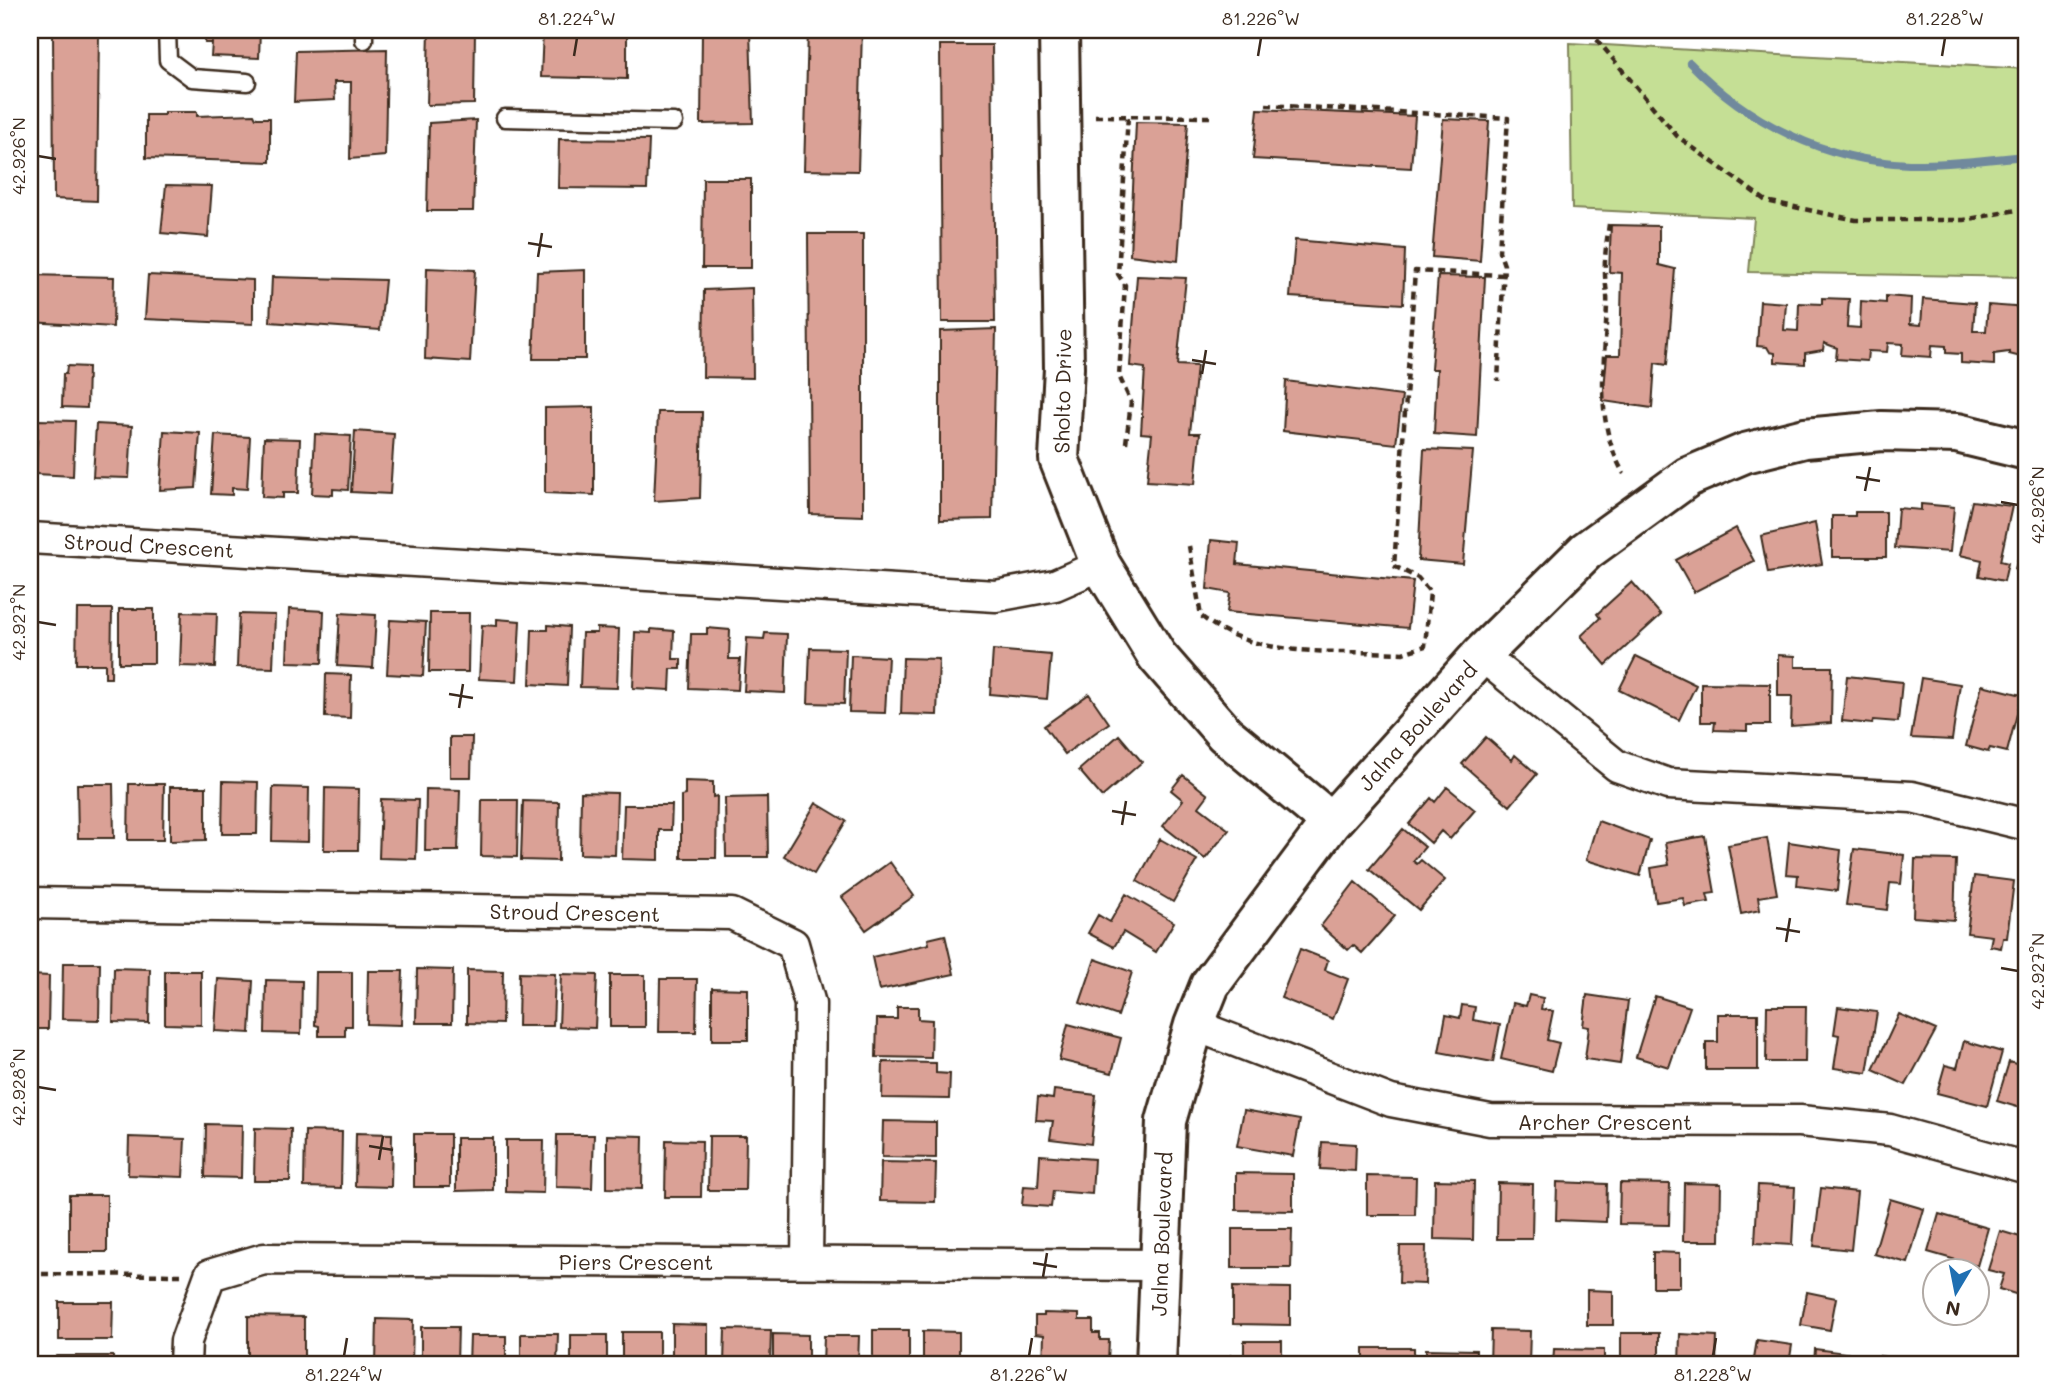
<svg xmlns="http://www.w3.org/2000/svg" width="2057" height="1394" font-family="Mali,sans-serif">
<rect width="100%" height="100%" fill="#fff"/>
<filter id="ink" filterUnits="userSpaceOnUse"><feTurbulence type="fractalNoise" baseFrequency=".0143" numOctaves="2"/><feDisplacementMap in="SourceGraphic" scale="14" xChannelSelector="R" yChannelSelector="G"/><feConvolveMatrix kernelMatrix="1 2 1 2 8 2 1 2 1" color-interpolation-filters="sRGB"/></filter>
<g filter="url(#ink)">
<path fill="#c5df95" stroke="#80845a" stroke-width="2" d="M1570 43 2027 69V277L1749 272 1754 218 1572 209Z"/>
<g fill="none" stroke-linecap="round" stroke-linejoin="round">
<path stroke="#6f899d" stroke-width="8" d="M1690 63C1748 123 1825 161 1909 164 1948 165 1988 159 2027 156"/>
</g>
<path fill="#daa196" stroke="#3b2a1e" stroke-width="2" d="M53 30H99L97 201 54 199Z
M206 30H260L259 58 211 56 212 43H205Z
M429 30H475L474 104 427 105Z
M543 30H627V79L541 77Z
M808 30H862L858 171 804 170Z
M750 31 753 123 701 124 702 32Z
M940 45H992L995 322H942Z
M387 49 385 156 350 159 351 82H334L335 100 294 102 296 51Z
M1258 109 1415 116 1411 168 1253 159Z
M164 112H197V116L254 114 256 118H270V162L146 158V115H164Z
M1443 119 1489 121 1480 261 1432 257Z
M476 120 473 211H427L429 123Z
M1136 122 1188 123 1178 261 1130 255Z
M559 139 649 140 647 189 558 188Z
M703 179H751V268H702Z
M166 185 212 186 208 237 161 233Z
M1611 225 1659 226V265L1675 269 1667 365 1655 363 1652 408 1603 401 1607 355H1620L1622 273 1609 272Z
M808 234H863V516L810 514Z
M1295 240 1405 250 1403 304 1290 297Z
M427 268 475 270 470 362 425 359Z
M585 270V359H533L537 272Z
M30 275 114 277 113 327 30 322Z
M148 275 253 280V324L145 319Z
M1137 276 1186 278 1177 365 1197 366 1190 433H1200L1195 484 1147 481 1152 434 1141 433 1145 368 1130 366Z
M1438 276 1485 277 1477 437 1434 434 1437 369H1431Z
M272 277 385 280 380 330 270 322Z
M752 288 753 378 703 377 704 290Z
M1886 296 1911 298 1910 324 1921 325 1923 299 1975 303 1973 331H1986L1988 305 2027 308V371L2025 358 2009 354V352L1994 354V365L1961 363V354L1946 353V346L1932 345 1931 357 1902 355 1903 344 1888 343 1887 352 1868 351 1867 361 1836 359 1837 348 1824 343 1823 350 1805 353V364L1775 362V353L1770 352 1767 347 1757 346 1760 301 1786 303 1784 330 1798 331 1799 303 1822 304V298L1849 299 1847 327 1860 328 1861 301 1886 303Z
M996 329 992 519 940 520V331Z
M67 366 88 367 87 408 62 407 63 374H66Z
M1286 381 1402 396 1396 444 1283 431Z
M594 407V495L545 493V408Z
M658 412H702L700 498 654 501Z
M38 420 75 421 73 476 36 474Z
M96 424 132 426 129 478 93 477Z
M164 431 200 433 196 488 160 490Z
M355 431 394 434 390 494 351 492Z
M315 434 351 436 348 490 333 489V495L312 494Z
M215 435 250 437 247 489 232 488V495L211 494Z
M264 438 300 439 298 493H283V498L262 497Z
M1424 449 1473 451 1463 564 1418 560Z
M1972 501 2012 506 2000 561 2008 563 2004 581 1979 576 1982 560 1960 555Z
M1921 504 1954 507 1950 552 1895 548 1898 508 1921 510Z
M1855 512H1886V557H1832V516H1855Z
M1815 523 1822 564 1768 573 1761 536Z
M2027 527V573L2015 569Z
M1736 528 1754 561 1694 592 1676 560Z
M1211 540 1239 543 1237 564 1413 581 1408 628 1227 612 1230 593 1207 589Z
M1632 582 1661 615 1606 665 1581 636 1600 618 1597 614Z
M77 609H112L111 678H105V664H76Z
M119 609H154V663H119Z
M289 609 324 611 322 663 287 662Z
M182 612 217 613 215 667 180 666Z
M340 613 376 615 373 668 337 666Z
M430 613H469L468 672H429Z
M30 614H34V644H30Z
M239 614 275 615 273 668 237 667Z
M497 619 520 621 517 681 479 679 482 625 497 626Z
M390 620 426 622 423 676 387 674Z
M548 625 569 627 567 686 530 684 532 630H548Z
M597 628 619 629 617 688 580 687 582 633H597Z
M707 628 730 630 729 659H740L738 690 689 688 691 634H707Z
M651 629 674 631 673 659H681V669H671L670 690 633 688 635 632 651 633Z
M765 633 787 634 785 693 744 691 747 638 764 639Z
M810 648 846 649 844 704 808 703Z
M993 650 1051 655 1047 699 990 694Z
M851 655 888 657 885 713 849 712Z
M1778 655 1795 656V667H1832L1831 723 1791 726 1792 696H1778Z
M1636 656 1696 685 1679 720 1619 690Z
M903 658 939 659 937 715 901 714Z
M326 674 351 675 350 718 325 717Z
M1847 676 1902 682 1898 722 1873 720 1872 724 1842 721Z
M1921 678 1960 684 1952 740 1911 738Z
M1701 683 1770 684V725H1747V731L1714 730 1715 722H1701Z
M1982 685 2022 695 2007 752 1990 748 1988 752 1966 746Z
M1089 694 1109 723 1065 754 1044 726Z
M2027 708V747L2018 744Z
M1119 735 1142 762 1102 797 1079 770Z
M450 737H472L471 777H450Z
M1486 737 1512 760 1515 755 1537 774 1510 806 1462 764Z
M1183 775 1208 795 1199 807 1229 830 1205 859 1163 826 1183 800 1171 790Z
M223 781 258 782 257 834H222Z
M685 781 713 782V797L717 796 716 858H681V796L685 795Z
M77 784H113L114 838H78Z
M129 784H164L163 840H128Z
M170 787H206V840L170 841Z
M273 787 309 788 308 842 272 841Z
M1447 787 1475 810 1450 839 1441 831 1431 843 1409 824 1431 798 1435 802Z
M325 788 359 789 358 850H324Z
M426 789 460 790 458 851H425Z
M581 792 617 793 615 855 580 854Z
M767 797 768 857H726L725 798Z
M381 799 418 800 416 859 379 858Z
M482 800H518L517 857 481 856Z
M523 801 559 802 558 861 521 860Z
M816 803 846 821 814 874 784 856Z
M624 805H672L671 830H659V860L622 859Z
M1598 821 1650 840 1640 876 1586 860Z
M1403 829 1425 847 1413 861 1417 864 1421 860 1445 880 1419 910 1369 869Z
M1705 836 1715 893 1707 894 1709 902 1685 906 1683 898 1656 902 1651 868 1669 865 1665 843Z
M1767 838 1777 894 1758 897 1760 910 1741 914 1728 845Z
M1160 839 1197 860 1173 902 1137 881Z
M1789 842 1841 850 1837 891 1797 886 1798 875 1786 874Z
M1854 849 1904 855 1901 884 1890 883 1887 910 1846 905Z
M1915 859 1956 860 1954 920 1913 917Z
M890 862 914 896 866 930 842 897Z
M1974 876 2014 881 2007 938H2003L2001 948 1990 946 1992 936 1967 933Z
M1355 882 1395 916 1362 953 1353 945 1348 950 1321 926Z
M1126 894 1174 922 1156 952 1123 932 1114 947 1088 933 1098 915 1110 922Z
M945 935 954 974 879 990 872 957 929 944 928 939Z
M1300 949 1328 960 1325 970 1348 979 1333 1019 1281 998Z
M1095 959 1132 972 1118 1016 1080 1003Z
M63 963H100L99 1020 62 1019Z
M114 968 150 969 149 1023 113 1022Z
M417 969 453 970 452 1023H416Z
M467 970 503 971 502 1024 467 1023Z
M165 971H201V1025L165 1024Z
M368 971H403L401 1025 367 1024Z
M316 972H352V1026H345V1036H319V1026L315 1025Z
M519 973 555 974 553 1026H518Z
M561 974 597 975 595 1028 559 1027Z
M30 975 49 976 48 1029H30Z
M610 975H645V1027H610Z
M218 979 253 981 250 1033 215 1031Z
M660 979H697L696 1032H659Z
M266 980 302 981 301 1034 265 1033Z
M712 988 748 989V1040H712Z
M1529 995 1543 998 1541 1009 1553 1011 1547 1040 1559 1043 1552 1071 1501 1059 1513 1003 1526 1006Z
M1587 995 1628 1001 1620 1064 1585 1059 1589 1027 1583 1026Z
M1655 996 1690 1007 1669 1067 1636 1057Z
M1462 1005 1475 1007 1473 1020 1500 1025 1493 1062 1439 1052 1446 1015 1460 1018Z
M1767 1006H1806L1805 1062H1766Z
M897 1007H918V1019L932 1020 931 1058 876 1057 877 1019H897Z
M1838 1007 1877 1012 1867 1073 1834 1068 1839 1035 1834 1034Z
M1718 1014H1758V1070H1706V1042H1718Z
M1899 1014 1936 1030 1906 1085 1873 1070Z
M1068 1024 1121 1038 1112 1073 1059 1060Z
M1964 1041 2002 1052 1987 1106 1937 1093 1945 1065 1957 1068Z
M883 1062 936 1063V1073L950 1074 949 1099 882 1098Z
M2009 1062 2027 1067V1110L1997 1101Z
M1054 1090 1096 1095 1091 1144 1050 1139 1053 1121 1036 1120 1038 1097 1053 1099Z
M1244 1110 1300 1120 1293 1156 1237 1146Z
M883 1121 936 1122V1158L882 1157Z
M206 1124 242 1125 241 1178 205 1177Z
M255 1128 291 1129 290 1181H254Z
M305 1131 342 1132 341 1188 304 1187Z
M356 1133 392 1134 391 1187 355 1186Z
M414 1134H450V1187H414Z
M557 1135H594L592 1188 556 1187Z
M607 1135 643 1136 642 1189 607 1188Z
M709 1136H746L745 1190H708Z
M129 1137 185 1139 183 1177 128 1175Z
M456 1138H493V1190L456 1191Z
M506 1140H544L543 1193 506 1192Z
M666 1140 702 1141 701 1197H665Z
M1322 1142 1356 1144 1355 1171 1320 1169Z
M1040 1155 1094 1159 1092 1194 1053 1191 1051 1207 1022 1205 1024 1186 1038 1187Z
M881 1162 936 1163 935 1202 880 1201Z
M1236 1173 1293 1174V1211L1236 1210Z
M1367 1176 1416 1177 1415 1215H1367Z
M1435 1180 1474 1181 1473 1240 1434 1239Z
M1557 1182 1607 1184 1606 1222 1556 1220Z
M1498 1183 1533 1184 1532 1239H1497Z
M1620 1183 1670 1184 1669 1225 1619 1224Z
M1684 1183 1721 1184 1720 1241H1683Z
M1758 1185 1795 1187 1792 1245 1755 1243Z
M1821 1188 1857 1192 1851 1250 1814 1246Z
M69 1195H107V1252H69Z
M1890 1199 1924 1209 1908 1263 1874 1254Z
M1939 1214 1988 1228 1977 1266 1928 1252Z
M1232 1229H1292L1291 1268H1232Z
M2000 1231 2027 1239 2025 1297 1999 1289 2004 1274 1988 1270Z
M1400 1246H1426L1425 1284 1399 1283Z
M1653 1252 1680 1253V1287H1653Z
M1233 1287 1290 1288V1325L1233 1324Z
M1587 1290 1613 1291V1325H1587Z
M1807 1292 1836 1298 1830 1330 1801 1325Z
M59 1302H113L112 1340H59Z
M1044 1313 1079 1314V1320H1093V1333H1100V1340H1109L1108 1363 1043 1364 1044 1335 1035 1334V1316H1044Z
M248 1316 304 1317V1364H248Z
M377 1319 413 1320 412 1364H376Z
M672 1324 708 1325V1364H672Z
M421 1327H458L457 1364H421Z
M725 1329 771 1330 770 1364H724Z
M873 1330H909V1364H873Z
M1491 1330 1530 1331 1529 1364H1490Z
M923 1331 959 1332V1364H923Z
M622 1332H659V1364H622Z
M1621 1333H1659V1364H1621Z
M521 1334H558L557 1364H521Z
M773 1334 808 1335V1364H773Z
M1680 1334 1717 1336 1716 1364H1679Z
M571 1335H607V1364H571Z
M470 1336H506V1361L514 1364H469Z
M824 1336H859L858 1364H823Z
M1757 1340 1792 1345 1789 1364H1753Z
M1244 1341H1282V1364H1231V1355H1244Z
M1364 1348H1414V1364H1364Z
M1426 1349 1476 1350V1364H1426Z
M1554 1349 1604 1350V1364H1553Z
M1815 1349 1853 1354 1852 1364H1814Z
M57 1356H113V1364H57Z
M1880 1356 1917 1363V1364H1879Z"/>
<g fill="none" stroke-linecap="round" stroke-linejoin="round">
<defs>
<path id="lane" d="M167 30 168 60 192 78 247 82
M364 40V30
M505 118 674 122"/>
<path id="street" d="M30 538 996 596 1055 585 1101 565
M1481 655 1617 766 1668 784 1912 797 2027 825
M30 903 732 914 793 944 810 1004 807 1262
M1194 1025 1391 1101 1490 1120 1800 1121 1890 1130 2027 1168
M185 1364 186 1341 210 1275 264 1259 1158 1265"/>
<path id="secondary" d="M1059 30 1064 368 1059 459 1101 565 1157 656 1225 734 1331 822
M1156 1364 1166 1121 1194 1025 1210 985 1331 822 1481 655 1586 551 1688 477 1745 453 1805 438 1882 431 1957 433 2027 450"/>
</defs>
<use href="#lane" stroke="#3b2a1e" stroke-width="21"/>
<use href="#street" stroke="#3b2a1e" stroke-width="35"/>
<use href="#secondary" stroke="#3b2a1e" stroke-width="44"/>
<path stroke="#3b2a1e" stroke-width="4.5" stroke-dasharray="7 5" stroke-linecap="butt" d="M1589 30 1677 136 1766 201 1856 220H1964L2027 208
M1266 105 1508 118 1499 251 1504 265 1498 381
M1095 116 1210 117
M1609 224C1607 240 1604 257 1605 273 1605 284 1608 294 1607 305 1605 363 1593 421 1624 474
M1126 443 1131 402 1119 376 1125 285 1118 274 1128 116
M1189 546 1201 616C1254 660 1338 650 1403 653L1425 646 1430 592 1418 578 1394 566 1415 271 1503 275
M30 1274 183 1275"/>
<use href="#lane" stroke="#fff" stroke-width="16"/>
<use href="#street" stroke="#fff" stroke-width="30"/>
<use href="#secondary" stroke="#fff" stroke-width="38"/>
</g>
</g>
<path fill="none" stroke="#3b2a1e" stroke-width="2.5" d="M574 56 577 38M1258 56 1261 38M1942 56 1945 38M38 156 56 159M528 243 552 247M538 257 542 233M1192 360 1216 364M1202 374 1206 350M1856 477 1880 481M1865 491 1870 467M2001 502 2018 505M38 622 56 625M449 694 473 698M459 708 463 684M1112 811 1136 815M1122 825 1126 801M1776 928 1800 932M1786 942 1790 918M2001 968 2018 971M38 1087 56 1090M369 1146 393 1150M379 1160 383 1136M1033 1263 1057 1267M1043 1277 1047 1253M344 1356 347 1338M1029 1356 1032 1338M1713 1356 1716 1338"/>
<g text-anchor="middle" dominant-baseline="central" stroke-width="6" stroke-linejoin="round" paint-order="stroke">
<g font-size="21" fill="#3b2a1e" stroke="#fff">
<text transform="translate(1062 391) rotate(-89)">Sholto Drive</text>
<text transform="translate(149 545) rotate(3)">Stroud Crescent</text>
<text transform="translate(1417 726) rotate(-48)">Jalna Boulevard</text>
<text transform="translate(575 912) rotate(1)">Stroud Crescent</text>
<text x="1605" y="1121">Archer Crescent</text>
<text transform="translate(1161 1234) rotate(-88)">Jalna Boulevard</text>
<text x="636" y="1261">Piers Crescent</text>
</g>
</g>
<rect width="2057" height="1394" fill="none" stroke="#fff" stroke-width="77"/>
<g transform="translate(1956 1292) rotate(190)"><circle r="33" fill="#ffffff" stroke="#b1aaa5" stroke-width="2"/>
<path d="M0-5L12 26L0 18L-12 26Z" fill="#1f6fb2"/>
<text y="-10" font-size="19" font-weight="bold" text-anchor="middle" fill="#3b2a1e">N</text>
</g>
<rect x="38" y="38" width="1980" height="1318" fill="none" stroke="#3b2a1e" stroke-width="2.5"/>
<g font-size="18" text-anchor="middle" fill="#3b2a1e">
<text x="577" y="25">81.224°W</text>
<text x="1261" y="25">81.226°W</text>
<text x="1945" y="25">81.228°W</text>
<text transform="translate(19 156) rotate(-90)" y="6">42.926°N</text>
<text transform="translate(2038 505) rotate(-90)" y="6">42.926°N</text>
<text transform="translate(19 622) rotate(-90)" y="6">42.927°N</text>
<text transform="translate(2038 971) rotate(-90)" y="6">42.927°N</text>
<text transform="translate(19 1087) rotate(-90)" y="6">42.928°N</text>
<text x="344" y="1381">81.224°W</text>
<text x="1029" y="1381">81.226°W</text>
<text x="1713" y="1381">81.228°W</text>
</g>
</svg>
